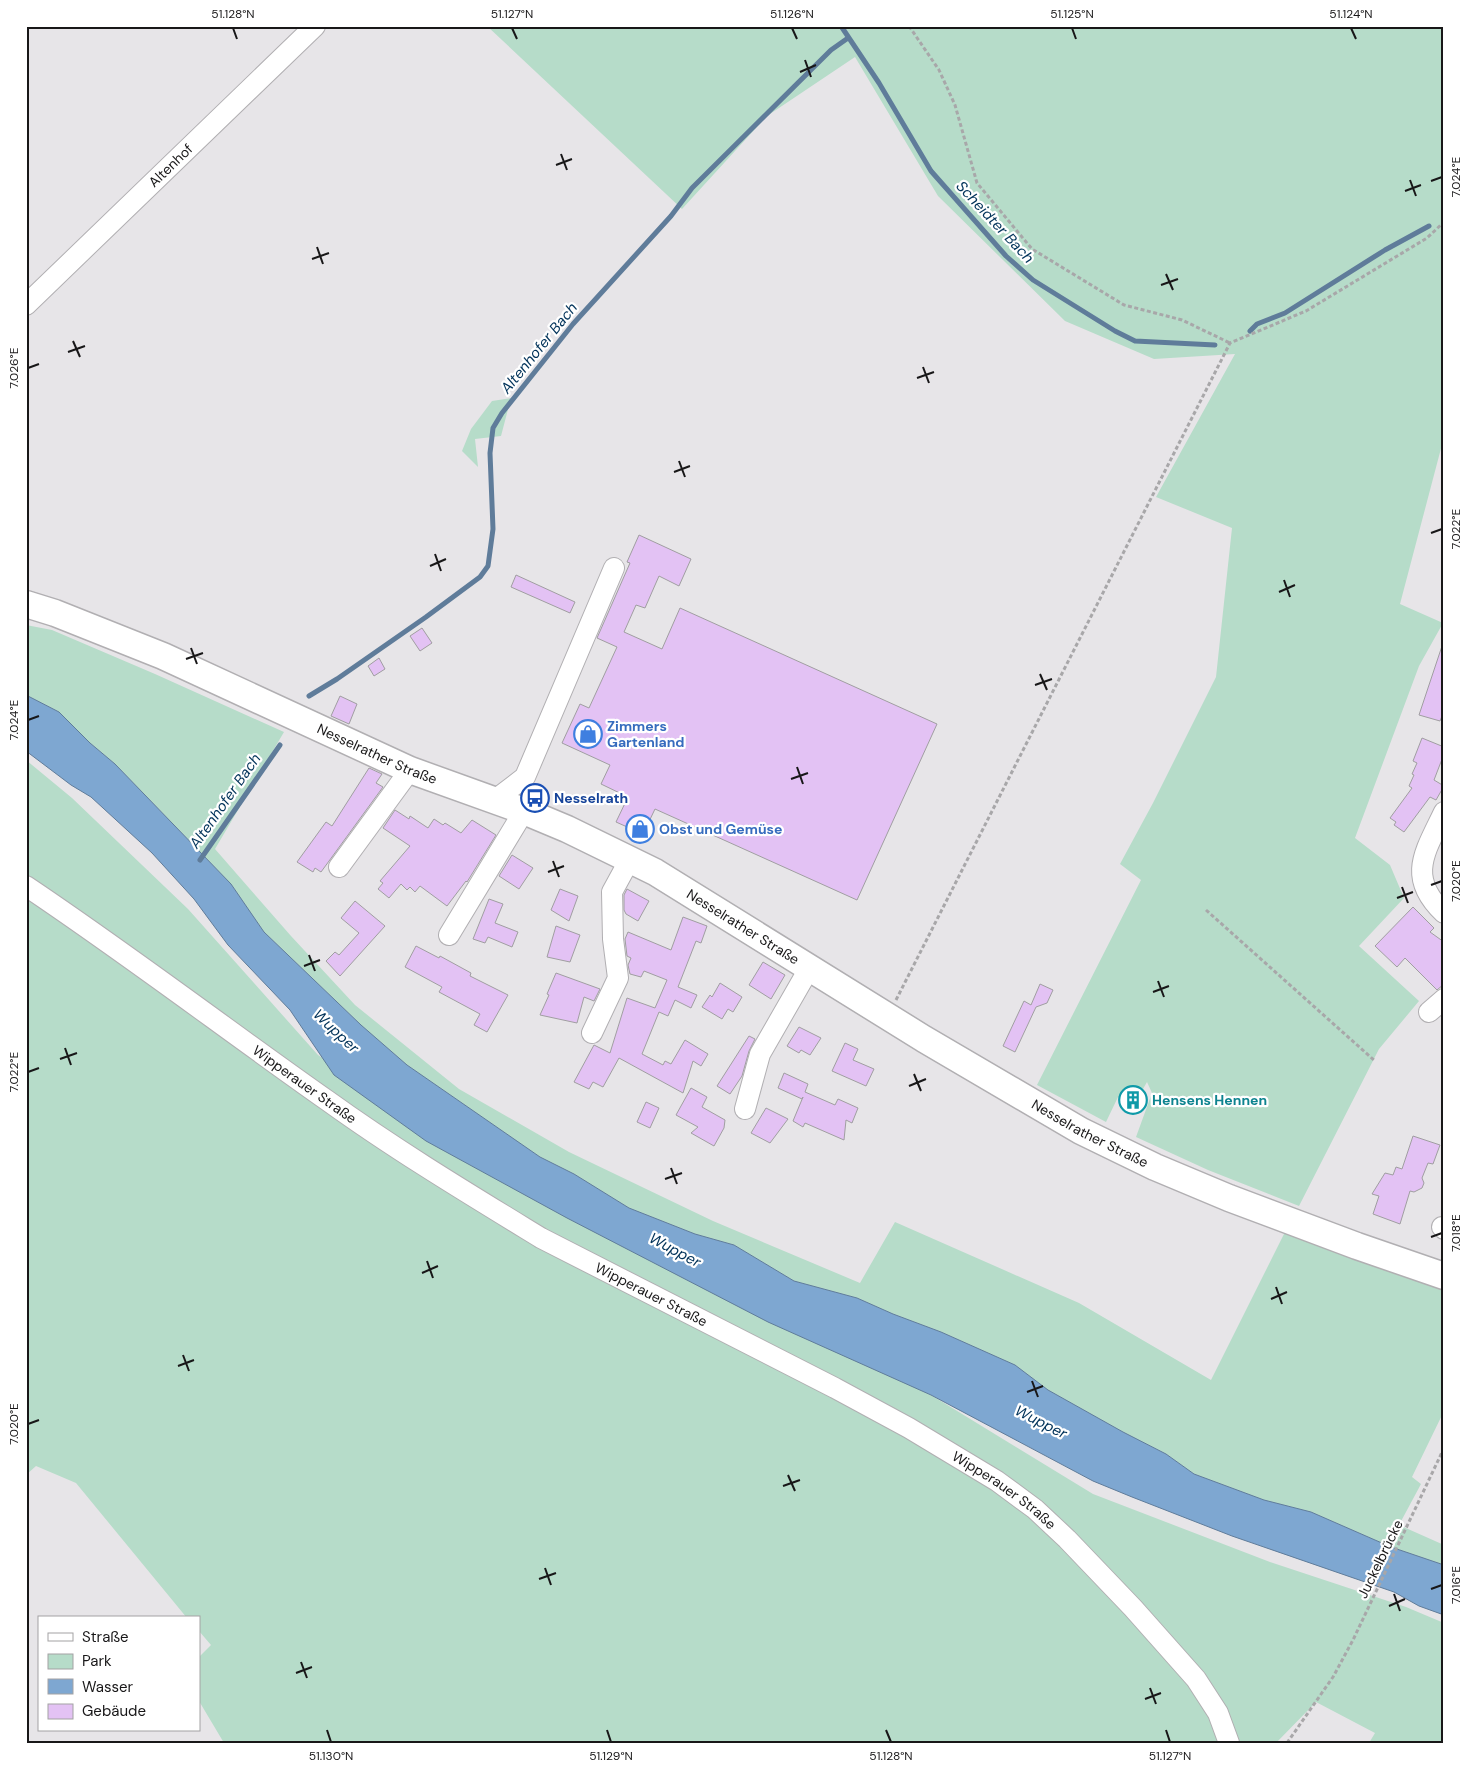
<svg xmlns="http://www.w3.org/2000/svg" width="1470" height="1769" font-family="'DM Sans',sans-serif">
<rect width="100%" height="100%" fill="#e7e5e8"/>
<path fill="#b6dcc9" d="M487 26H1444V437L1400 604 1443 623 1419 666 1355 838 1390 865 1404 898 1359 946 1419 1001 1379 1049 1299 1206 1208 1170 1136 1137 1152 1093 1147 1082 1139 1096 1130 1092 1126 1100 1118 1097 1106 1122 1037 1085 1141 880 1120 864 1153 803 1216 677 1232 528 1156 497 1235 354 1154 359 1065 321 938 196 855 57 767 116 682 209Z
M511 398 501 436 475 439 478 467 462 451 471 429 492 401Z
M26 625 52 630 155 674 284 732 215 849 291 936 355 1005 459 1089 569 1152 713 1221 860 1283 895 1222 1079 1303 1211 1380 1285 1232 1444 1287V1411L1412 1477 1421 1484 1399 1525 1444 1545V1565L1391 1547 1311 1512 1264 1500 1194 1474 1166 1454 1123 1432 1048 1390 1015 1365 941 1332 893 1314 857 1298 794 1281 734 1245 695 1234 629 1208 574 1174 540 1157 407 1065 361 1025 264 932 231 884 115 764 90 743 59 712 26 695Z
M26 760 72 798 188 909 318 1055 520 1187 931 1395 1093 1494 1270 1562 1406 1607 1444 1623V1743H1369L1375 1733 1316 1702 1276 1743H224L199 1701V1657L211 1645 199 1631V1618H187L76 1483 36 1466 26 1475V897L199 1021 214 1009 26 875Z"/>
<path fill="#7ea7d1" stroke="#5f7c9a" d="M26 695 59 712 90 743 115 764 231 884 264 932 361 1025 407 1065 540 1157 574 1174 629 1208 695 1234 734 1245 794 1281 857 1298 893 1314 941 1332 1015 1365 1048 1390 1123 1432 1166 1454 1194 1474 1264 1500 1311 1512 1391 1547 1444 1565V1615L1419 1606 1394 1592 1232 1536 1132 1497 1093 1481 931 1395 768 1322 567 1218 426 1141 334 1075 290 1010 228 945 194 899 152 853 91 797 71 785 26 751Z"/>
<g fill="none" stroke-linecap="round" stroke-linejoin="round">
<path stroke="#5f7c9a" stroke-width="5" d="M841 26 879 83 931 171 1006 256 1033 280 1115 331 1135 341 1215 345
M1250 331 1257 324 1285 313 1385 250 1429 226
M309 696 337 679 426 617 480 577 488 566 493 529 490 453 493 428 502 413 573 324 671 216 692 188 831 50 848 38
M200 860 280 745"/>
</g>
<path fill="#e3c2f4" stroke="#a09ea1" d="M639 535 691 559 679 586 659 576 645 608 636 605 624 632 662 649 680 608 937 724 857 900 655 809 643 834 616 822 628 797 601 784 610 765 562 743 580 704 589 708 617 647 597 638 630 563 627 562Z
M516 575 575 602 570 613 511 587Z
M422 628 432 643 420 651 410 636Z
M1442 646H1444V716H1442L1440 721 1419 715Z
M379 658 385 669 374 676 368 666Z
M340 696 357 704 349 724 331 716Z
M1422 738 1444 747V754L1434 780 1444 786 1436 800 1430 797 1404 832 1394 825 1396 822 1390 818 1412 788 1409 786 1414 775 1412 774 1417 763 1413 761Z
M369 768 382 774 376 783 383 787 321 872 315 868 313 872 297 862 326 822 332 826Z
M395 810 409 819 410 816 428 828 434 819 443 825 445 823 461 833 472 820 496 835 467 882 466 881 447 906 420 886 415 892 410 887 407 890 401 884 389 898 378 889 383 883 380 881 410 846 383 828Z
M512 855 533 868 519 889 499 876Z
M560 889 578 896 569 921 551 910Z
M627 889 649 901 638 921 626 914 624 910V895Z
M489 899 503 904 495 923 518 932 512 947 488 937 485 943 473 939Z
M355 901 385 926 340 976 326 961 335 952 339 955 359 933 341 918Z
M1413 907 1434 928 1430 932 1444 942V984L1437 990 1405 958 1397 967 1375 946Z
M683 917 707 926 701 943 696 941 678 987 697 995 691 1008 675 1000 668 1016 659 1012 642 1054 663 1065 665 1061 671 1064 685 1040 708 1054 701 1066 693 1061 683 1093 619 1058 603 1087 593 1082 589 1089 574 1082 594 1045 610 1053 627 998 655 1008 667 980 644 971 641 977 630 974 628 965 631 958 627 956 625 939 628 932 671 950Z
M556 926 580 935 570 962 547 957Z
M416 946 439 958 440 956 471 973 470 976 508 995 487 1032 474 1025 480 1014 439 992 442 987 405 967Z
M763 962 785 975 771 999 749 985Z
M556 973 600 989 594 1001 584 997 577 1023 540 1015 549 995 547 994Z
M720 983 742 997 733 1012 728 1009 722 1019 702 1007 710 995 712 997Z
M1040 984 1053 990 1047 1003 1036 1007 1015 1052 1003 1046 1024 1001 1031 1005Z
M799 1027 821 1038 810 1055 801 1050 799 1053 787 1046Z
M749 1036 755 1039 749 1051 742 1076 730 1094 717 1086Z
M845 1043 858 1049 853 1060 874 1069 866 1086 832 1071Z
M784 1073 808 1084 805 1092 835 1105 838 1099 858 1108 852 1123 846 1120 844 1140 805 1123 803 1127 793 1121 803 1097 802 1099 778 1088Z
M691 1088 707 1097 702 1107 725 1120 724 1128 714 1146 691 1133 698 1127 676 1115Z
M646 1102 659 1108 650 1128 637 1122Z
M766 1108 788 1119 770 1143 751 1133Z
M1413 1136 1440 1145 1433 1164 1428 1163 1422 1178 1424 1183 1422 1188 1414 1192 1410 1191 1400 1224 1373 1214 1379 1196 1372 1194 1385 1173 1393 1175 1396 1167 1402 1169Z"/>
<g fill="none" stroke-linecap="round" stroke-linejoin="round">
<defs>
<g id="minor">
<path id="s1" d="M26 305 315 26"/>
<path d="M495 800 525 777 614 568"/>
<path d="M1444 812C1425 852 1406 877 1444 913"/>
<path d="M339 867 410 770"/>
<path id="s2" d="M26 886C129 955 227 1030 328 1101 396 1150 469 1194 541 1238L835 1388 909 1428 997 1481 1035 1509 1067 1539 1133 1608 1196 1679 1218 1713 1229 1743"/>
<path d="M449 935 524 811"/>
<path d="M1429 1012 1444 999"/>
<path d="M592 1033 618 978 613 939 612 892 630 859"/>
<path d="M745 1109 760 1054 810 967"/>
<path d="M1442 1227 1444 1229"/>
</g>
<g id="major">
<path id="s3" d="M26 604 55 613 163 656 410 770 524 811 567 829 655 872 924 1039 1081 1131 1155 1167 1229 1198 1357 1246 1444 1276"/>
</g>
</defs>
<use href="#minor" stroke="#b1afb2" stroke-width="22"/>
<use href="#major" stroke="#b1afb2" stroke-width="29"/>
<path stroke="#a8a7a9" stroke-width="3" stroke-dasharray="4 2.5" stroke-linecap="butt" d="M909 26 939 70 955 105 977 183 1032 249 1124 305 1182 320 1230 343
M1206 910 1375 1061
M896 1000 1230 343 1306 311 1427 238 1444 222
M1287 1743 1333 1677 1353 1640 1444 1448"/>
<use href="#minor" stroke="#fff" stroke-width="20"/>
<use href="#major" stroke="#fff" stroke-width="26"/>
</g>
<path fill="none" stroke="#181718" stroke-width="2" d="M233 28 237 39M512 28 517 39M792 28 797 39M1072 28 1076 39M1351 28 1356 39M805 60 811 77M800 72 816 65M561 154 567 170M556 165 572 159M1410 180 1416 196M1431 181 1442 177M1405 191 1421 185M317 247 323 264M312 259 329 253M1166 274 1173 290M1161 285 1178 279M73 341 80 357M68 352 85 346M923 367 929 383M28 368 39 364M917 378 934 372M679 461 685 477M674 472 690 466M1431 533 1442 529M435 554 441 571M430 566 446 559M1284 580 1290 597M1279 592 1295 585M191 648 197 664M186 659 203 653M1040 674 1047 690M1035 685 1052 679M28 720 39 716M797 767 803 784M791 779 808 773M553 861 559 877M548 872 564 866M1431 885 1442 881M1402 887 1408 903M1397 898 1413 892M309 955 315 971M304 966 320 960M1158 981 1164 997M1153 992 1169 986M65 1048 71 1065M60 1059 77 1053M28 1072 39 1068M914 1074 921 1091M909 1086 926 1079M671 1168 677 1184M665 1179 682 1173M1431 1237 1442 1233M427 1261 433 1278M422 1273 438 1266M1276 1287 1282 1304M1271 1299 1287 1292M183 1355 189 1371M178 1366 194 1360M1032 1381 1038 1397M1027 1392 1043 1386M28 1424 39 1420M788 1475 795 1491M783 1486 800 1480M545 1568 551 1585M539 1579 556 1573M1431 1589 1442 1585M1394 1594 1400 1611M1389 1606 1405 1599M301 1662 307 1678M296 1673 312 1667M1150 1688 1156 1704M1145 1699 1161 1693M327 1730 331 1742M607 1730 611 1742M886 1730 891 1742M1166 1730 1170 1742"/>
<defs>
<symbol id="shop-ring" viewBox="-11 -11 22 22"><circle r="9.5" fill="#fff" stroke="#3f7fe0" stroke-width="1.5"/><path d="M-5-2.5h2.3a2.7 3.5 0 0 1 5.4 0H5L5.5 6h-11ZM-1.5-2.5h3a1.5 2.3 0 0 0-3 0Z" fill="#3f7fe0"/></symbol>
<symbol id="bus-ring" viewBox="-11 -11 22 22"><circle r="9.5" fill="#fff" stroke="#1a4fb4" stroke-width="1.5"/><path d="M-5-6H5V4H4V6H2V4H-2V6H-4V4H-5ZM-3.5-4V0h7V-4ZM-3.5 1.2v1.5H-2V1.2ZM2 1.2v1.5H3.5V1.2Z" fill="#1a4fb4"/></symbol>
<symbol id="building-ring" viewBox="-11 -11 22 22"><circle r="9.5" fill="#fff" stroke="#0f9aa8" stroke-width="1.5"/><path d="M-4-6H4V6H1V3H-1V6H-4ZM-2.5-4.3h1.7v1.8h-1.7ZM.8-4.3h1.7v1.8H.8ZM-2.5-1h1.7V.8h-1.7ZM.8-1h1.7V.8H.8Z" fill="#0f9aa8"/></symbol>
</defs>
<g fill-rule="evenodd">
<use href="#shop-ring" x="572" y="718" width="32" height="32"/>
<use href="#bus-ring" x="519" y="782" width="32" height="32"/>
<use href="#shop-ring" x="624" y="813" width="32" height="32"/>
<use href="#building-ring" x="1117" y="1084" width="32" height="32"/>
</g>
<g text-anchor="middle" dominant-baseline="central" stroke-width="4.5" stroke-linejoin="round" paint-order="stroke">
<g font-size="14" fill="#181718" stroke="#fff">
<text stroke="none"><textPath href="#s1" startOffset="201">Altenhof</textPath></text>
<text stroke="none"><textPath href="#s3" startOffset="382">Nesselrather Straße</textPath></text>
<text stroke="none"><textPath href="#s3" startOffset="788">Nesselrather Straße</textPath></text>
<text stroke="none"><textPath href="#s2" startOffset="342">Wipperauer Straße</textPath></text>
<text stroke="none"><textPath href="#s3" startOffset="1192">Nesselrather Straße</textPath></text>
<text stroke="none"><textPath href="#s2" startOffset="748">Wipperauer Straße</textPath></text>
<text stroke="none"><textPath href="#s2" startOffset="1152">Wipperauer Straße</textPath></text>
<text transform="translate(1380 1559) rotate(-64)">Juckelbrücke</text>
</g>
<g font-size="14" font-weight="bold" fill="#366cbe" stroke="#fff" text-anchor="start">
<text x="607" y="726">Zimmers<tspan x="607" dy="16">Gartenland</tspan></text>
<text x="659" y="829">Obst und Gemüse</text>
</g>
<g font-size="14" font-weight="bold" fill="#164399" stroke="#fff" text-anchor="start">
<text x="554" y="798">Nesselrath</text>
</g>
<g font-size="14" font-weight="bold" fill="#0d838f" stroke="#fff" text-anchor="start">
<text x="1152" y="1100">Hensens Hennen</text>
</g>
<g font-size="15" font-style="italic" fill="#013259" stroke="#fff">
<text transform="translate(995 222) rotate(47)">Scheidter Bach</text>
<text transform="translate(539 348) rotate(-51)">Altenhofer Bach</text>
<text transform="translate(225 801) rotate(-55)">Altenhofer Bach</text>
<text transform="translate(336 1031) rotate(43)">Wupper</text>
<text transform="translate(675 1250) rotate(28)">Wupper</text>
<text transform="translate(1041 1422) rotate(27)">Wupper</text>
</g>
</g>
<rect width="1470" height="1769" fill="none" stroke="#ffffff" stroke-width="55"/>
<rect x="38" y="1616" width="162" height="115" fill="#ffffff" stroke="#a3a2a3"/>
<rect x="48" y="1633" width="25" height="8" fill="#ffffff" stroke="#a3a2a3"/>
<text x="82" y="1642" font-size="15" fill="#181718">Straße</text>
<rect x="48" y="1654" width="25" height="15" fill="#b6dcc9" stroke="#a3a2a3"/>
<text x="82" y="1666" font-size="15" fill="#181718">Park</text>
<rect x="48" y="1679" width="25" height="15" fill="#7ea7d1" stroke="#a3a2a3"/>
<text x="82" y="1692" font-size="15" fill="#181718">Wasser</text>
<rect x="48" y="1704" width="25" height="15" fill="#e3c2f4" stroke="#a3a2a3"/>
<text x="82" y="1716" font-size="15" fill="#181718">Gebäude</text>
<rect x="28" y="28" width="1414" height="1714" fill="none" stroke="#181718" stroke-width="2"/>
<g font-size="12" text-anchor="middle" fill="#181718">
<text x="233" y="18">51.128°N</text>
<text x="512" y="18">51.127°N</text>
<text x="792" y="18">51.126°N</text>
<text x="1072" y="18">51.125°N</text>
<text x="1351" y="18">51.124°N</text>
<text transform="translate(1456 177) rotate(-90)" y="4">7.024°E</text>
<text transform="translate(14 368) rotate(-90)" y="4">7.026°E</text>
<text transform="translate(1456 529) rotate(-90)" y="4">7.022°E</text>
<text transform="translate(14 720) rotate(-90)" y="4">7.024°E</text>
<text transform="translate(1456 881) rotate(-90)" y="4">7.020°E</text>
<text transform="translate(14 1072) rotate(-90)" y="4">7.022°E</text>
<text transform="translate(1456 1233) rotate(-90)" y="4">7.018°E</text>
<text transform="translate(14 1424) rotate(-90)" y="4">7.020°E</text>
<text transform="translate(1456 1585) rotate(-90)" y="4">7.016°E</text>
<text x="331" y="1760">51.130°N</text>
<text x="611" y="1760">51.129°N</text>
<text x="891" y="1760">51.128°N</text>
<text x="1170" y="1760">51.127°N</text>
</g>
</svg>
